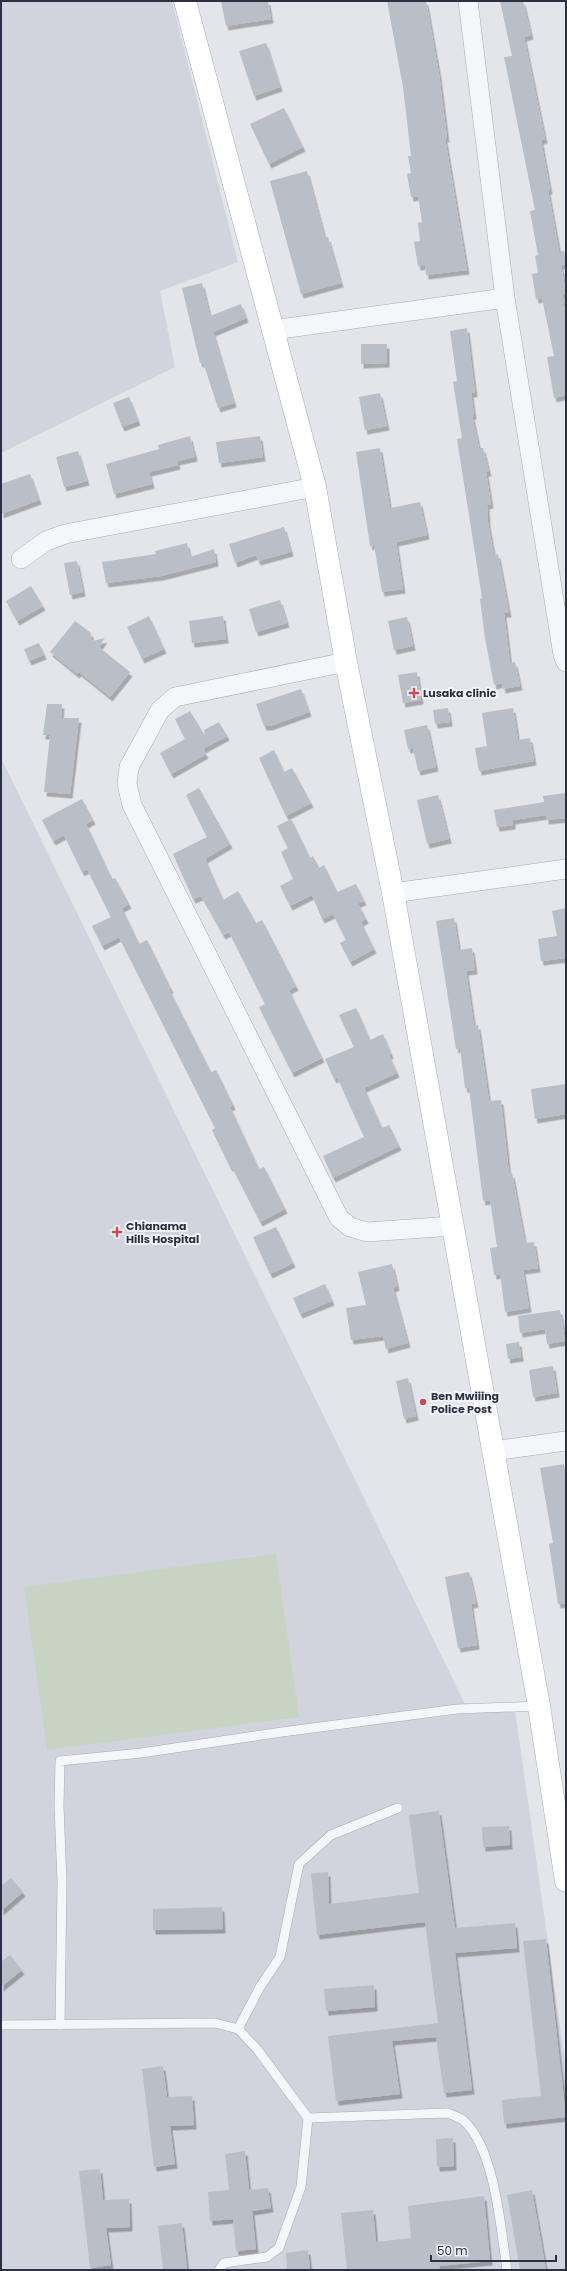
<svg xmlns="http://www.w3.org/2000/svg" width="567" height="2271" font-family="Poppins,sans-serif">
<defs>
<filter id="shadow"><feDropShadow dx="2.5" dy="4.5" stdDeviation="0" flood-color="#0004"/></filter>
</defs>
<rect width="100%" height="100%" fill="#e3e5ea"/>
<path fill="#d1d4dc" d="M1 1H172L238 262 160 291 175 367 1 453Z
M1 758 466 1706 515 1710 566 2069V2270H1Z"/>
<path fill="#c7d4c4" d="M276 1554 299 1717 47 1750 24 1587Z"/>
<path fill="#babec7" filter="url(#shadow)" d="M221 1H268L271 19 226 26Z
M387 1H426L439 74 447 138H445L467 270 426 275 425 265 418 266 414 242 420 241 418 223 422 222 418 196 411 197 407 174 411 173 408 156H411L403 87Z
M500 1H523L531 35 524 37 545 139 541 140 550 190H548L559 251H564L566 260V265H561L566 293 562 294 566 316V395L554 398 547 357 554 356 542 298 536 299 532 274 538 273 535 256 538 255 530 211 535 210 504 57 512 56Z
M266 43 280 87 254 96 239 51Z
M284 108 303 147 269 164 250 124Z
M307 171 325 238 328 237 341 283 301 294 270 181Z
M202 283 210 316 241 304 246 318 213 332 234 403 218 408 203 362 200 363 182 288Z
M467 328 475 393H471L474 415H472L479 448H483L489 472H486L491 504 487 505 488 523 494 555 498 554 509 613H504L510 663 515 662 520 686 503 689 502 683 494 685 485 638 480 599 482 598 457 439 462 438 453 382 457 381 450 331Z
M361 344H387V363L361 364Z
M380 393 387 426 365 430 359 397Z
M129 397 138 421 122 427 113 403Z
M190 436 195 457 177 461 178 465 149 472 152 484 114 494 106 464 159 449 158 445Z
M260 436 263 457 219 463 216 442Z
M380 448 390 508 420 502 427 535 396 542 403 589 382 592 374 545 370 546 356 452Z
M78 451 87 481 64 487 56 457Z
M30 474 39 500 1 514V484Z
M284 527 291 552 258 561 256 555 235 563 229 544Z
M187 543 190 557 214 549 216 562 161 576 106 583 102 562 156 554 155 551Z
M77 561 83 592 70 595 64 563Z
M31 586 43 606 17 621 6 601Z
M280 600 287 623 256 632 249 609Z
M149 616 164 649 142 659 127 627Z
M223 616 226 639 192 643 189 621Z
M407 617 413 646 394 650 388 621Z
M75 621 91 633 92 641 105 638 99 647 130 672 110 697 79 672 77 674 50 652Z
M39 643 44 655 29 661 24 649Z
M417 672 421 700 403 703 398 675Z
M301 689 309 712 270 726H264L256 704Z
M47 704H62L61 718H79L70 794 44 792 50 735H43Z
M448 708 450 722 435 724 433 710Z
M513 708 518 740 530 738 534 761 479 771 475 748 487 746 482 713Z
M190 711 205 736 204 730 219 722 227 736 203 749 206 754 171 774 160 753 185 739 175 719Z
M427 725 436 767 418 771 413 748 408 749 404 730Z
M274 750 284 772 292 768 311 803 286 816 259 758Z
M199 788 230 844 205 859 223 900 238 891 256 923 262 920 296 986 289 990 322 1058 292 1073 259 1007 265 1004 229 932 223 935 201 896 193 899 173 854 207 837 186 795Z
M566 793V818L546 820V815L513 820V825L497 827 494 810 544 802 543 796Z
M438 795 449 839 427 844 417 800Z
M82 799 93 820 86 824 112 879 115 878 129 904 122 908 139 944 147 940 171 989H169L211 1072 216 1070 233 1105 230 1107 259 1169 264 1167 285 1209 260 1222 232 1167H230L212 1130 215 1128 119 937 102 946 92 926 111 917 87 869 82 872 64 835 53 841 42 820Z
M291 819 310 858 313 856 319 868 324 865 337 892 356 884 364 901 358 903 366 919 361 922 374 949 350 962 340 943 346 940 333 914 322 919 312 895 290 906 280 886 293 879 281 852 288 848 277 826Z
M566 908V958L541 961 538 939 557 936 552 911Z
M454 918 459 950 472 948 475 970 466 971 474 1026 478 1025 489 1101 501 1100 509 1174 512 1173 525 1243 534 1242 538 1268 523 1270 529 1308 505 1312 500 1274 494 1275 490 1248 497 1247 490 1200 483 1201 469 1088H465L460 1048 456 1049 436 921Z
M356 1008 370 1040 383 1034 391 1054 389 1055 397 1073 364 1088 382 1128 389 1125 399 1146 333 1178 323 1156 364 1137 337 1077 334 1079 325 1059 354 1047 339 1015Z
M566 1084V1114L535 1119 531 1089Z
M276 1227 293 1263 270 1274 253 1237Z
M392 1264 397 1286 393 1288 408 1343 386 1349 383 1336 351 1340 346 1308 366 1305 358 1272Z
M325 1284 332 1301 300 1314 293 1298Z
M560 1310 565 1341 547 1344 545 1329 520 1333 518 1316Z
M519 1342 521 1357 508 1359 506 1344Z
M553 1366 557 1393 533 1397 529 1370Z
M408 1378 416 1416 404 1419 396 1381Z
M564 1464 566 1478V1603L558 1604 549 1544 553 1543 540 1468Z
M469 1572 476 1603 471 1604 477 1645 458 1648 445 1577Z
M439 1811 455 1928 515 1923 517 1948 455 1953 472 2090 444 2093 436 2037 392 2041 400 2094 336 2101 328 2036 438 2023 425 1922 317 1935 311 1873 328 1872 329 1904 419 1893 409 1815Z
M509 1826 510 1845 483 1847 482 1827Z
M11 1878 23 1892 1 1911V1886Z
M222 1907 223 1929 153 1930V1909Z
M546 1939 566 2117 504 2124 502 2100 541 2096 523 1941Z
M10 1955 22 1970 1 1987V1962Z
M374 1985 375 2007 326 2011 324 1989Z
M163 2066 167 2097 192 2096 194 2125 170 2126 175 2164 154 2167 142 2069Z
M453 2138 454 2166 437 2167 436 2139Z
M245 2151 249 2190 268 2188 271 2208 252 2211 256 2249 236 2251 233 2219 210 2221 208 2192 229 2190 225 2154Z
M100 2169 103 2200 129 2199 130 2227 106 2228 111 2265 90 2268 79 2171Z
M532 2190 546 2270H520L507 2195Z
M484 2196 490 2261 439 2266 440 2270H347L341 2213 373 2210 376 2242 411 2238 408 2206Z
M182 2223 187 2270H163L158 2226Z
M308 2250 310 2270H287L286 2253Z"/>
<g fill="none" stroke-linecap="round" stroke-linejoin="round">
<defs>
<path id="lane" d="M1 2025 215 2023 238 2029 257 2049 308 2118 301 2187 279 2248 267 2257 224 2263 219 2270
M60 2025 62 1882 59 1806 60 1761 141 1753 282 1732 457 1709 539 1706
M238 2029 260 1987 280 1957 299 1864 331 1835 398 1808
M308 2118 447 2113C452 2115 459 2117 464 2121 495 2149 501 2230 507 2270"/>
<path id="street" d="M468 1 505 298 563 655 566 662
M273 330 505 298
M21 559 46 541 65 534 315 487
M346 662 175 697 160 710 129 767 127 784 132 805 339 1218 350 1227 367 1232 453 1226
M393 893 566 869
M493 1451 566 1441"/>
<path id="secondary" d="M185 1 315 487 346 662 393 893 539 1706 566 1881"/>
</defs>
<use href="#lane" stroke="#a8abb4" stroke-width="10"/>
<use href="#street" stroke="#a8abb4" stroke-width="20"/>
<use href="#secondary" stroke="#a8abb4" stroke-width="23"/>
<use href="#lane" stroke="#f5f6f9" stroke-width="9"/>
<use href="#street" stroke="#f5f6f9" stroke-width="19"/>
<use href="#secondary" stroke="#fff" stroke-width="22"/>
</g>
<g fill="#ca4d54" stroke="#f2f4f8" stroke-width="1.5">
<path d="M412 687h4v4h4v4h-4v4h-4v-4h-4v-4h4z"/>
<path d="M115 1226h4v4h4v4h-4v4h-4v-4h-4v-4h4z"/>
<circle cx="423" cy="1402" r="4"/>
</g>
<g text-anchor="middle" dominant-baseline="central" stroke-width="4" stroke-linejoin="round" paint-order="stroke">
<g font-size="11" font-weight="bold" fill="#2b3142" stroke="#f2f4f8" text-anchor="start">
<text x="423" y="693">Lusaka clinic</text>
<text x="126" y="1226">Chianama<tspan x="126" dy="13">Hills Hospital</tspan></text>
<text x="431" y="1396">Ben Mwiiing<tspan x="431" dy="13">Police Post</tspan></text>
</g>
</g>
<rect width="567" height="2271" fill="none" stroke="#2b3142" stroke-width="4"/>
<path d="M431 2255v6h125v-6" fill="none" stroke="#2b3142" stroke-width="2"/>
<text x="437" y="2255" font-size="12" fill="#2b3142" stroke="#f2f4f8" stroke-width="3" paint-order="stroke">50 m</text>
</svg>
